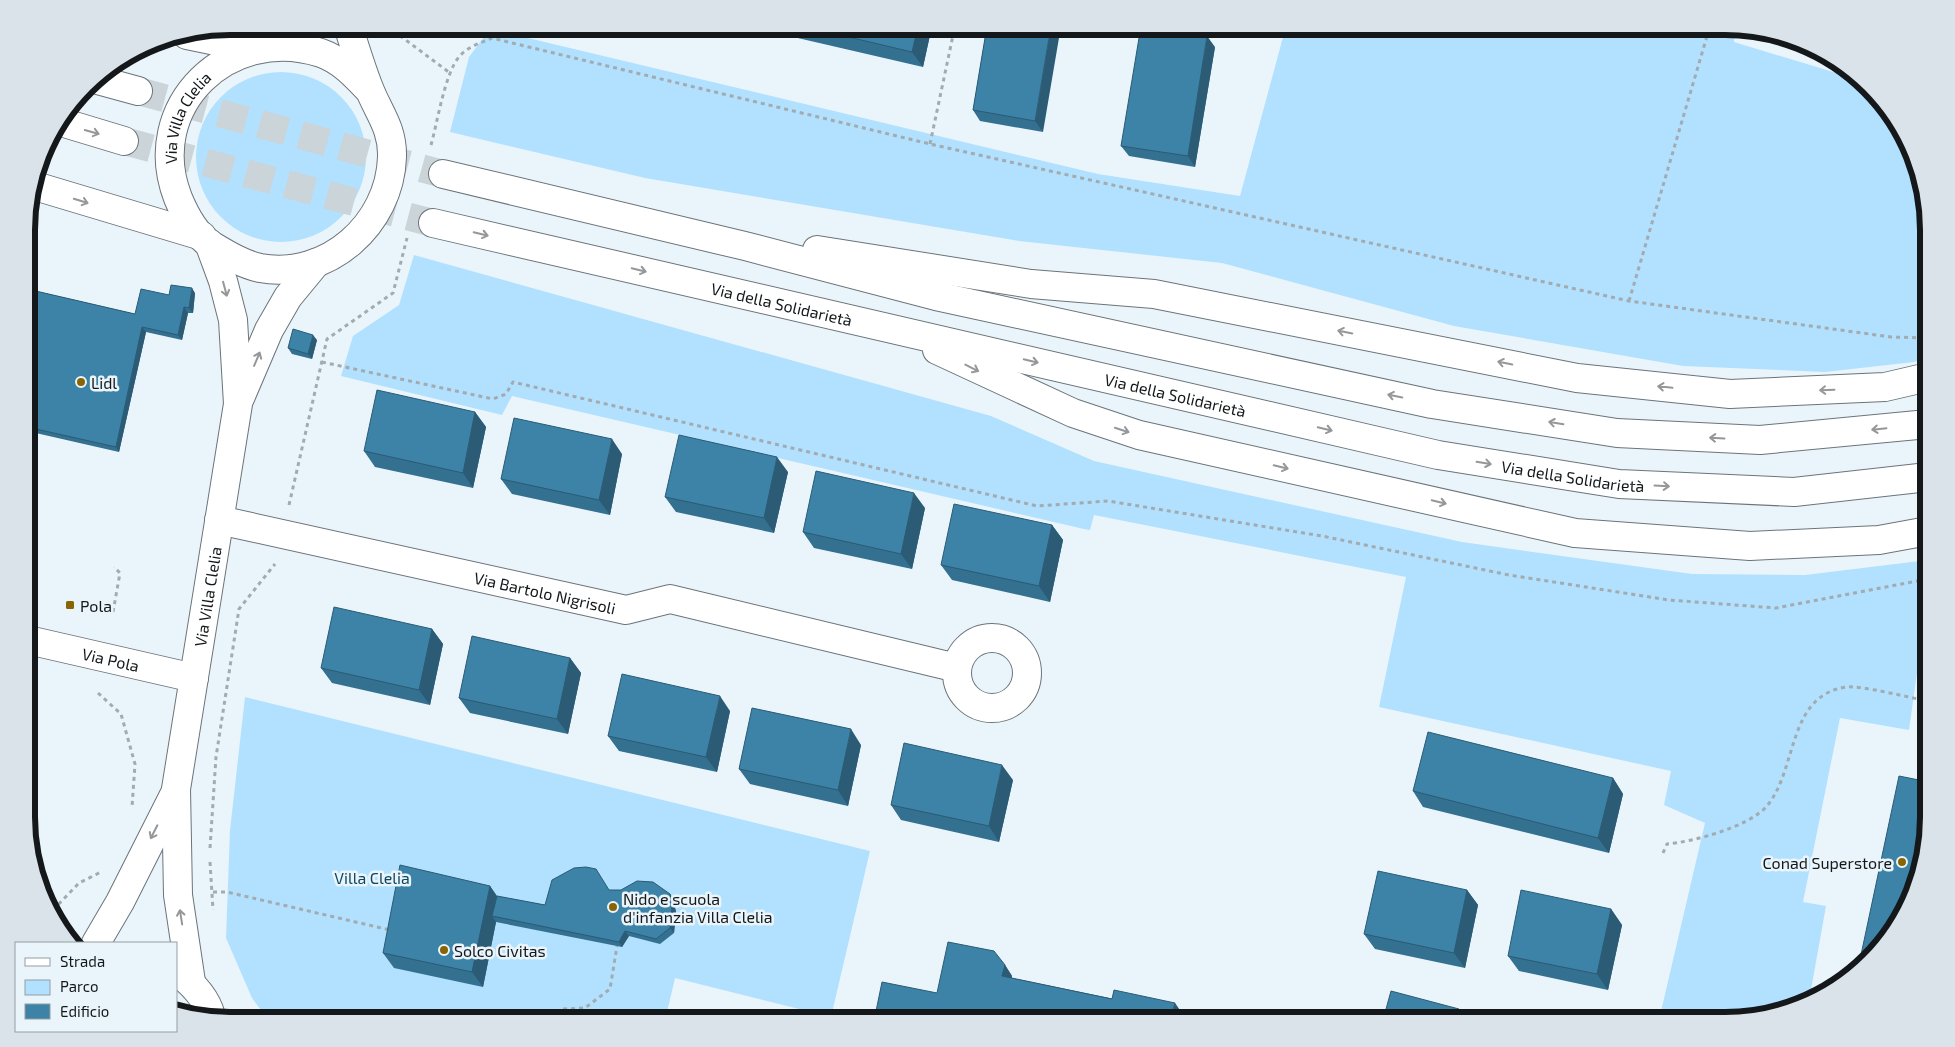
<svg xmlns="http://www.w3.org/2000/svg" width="1955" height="1047" font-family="'Exo 2',sans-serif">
<rect width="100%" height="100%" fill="#eaf5fb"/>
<path fill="#b1e1fe" d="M1286 26H1725L1735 29 1734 42 1863 81 1894 117 1927 204V358L1914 362 1825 372 1683 366 1454 326 1222 263 1019 241 645 178 450 132 469 57 490 29 1098 174 1240 196Z
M196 157a85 85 0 1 1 170 0a85 85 0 1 1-170 0Z
M414 255 991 416 1094 461 1462 542 1692 574 1805 575 1928 560V608L1926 609 1909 730 1840 718 1803 902 1826 906 1809 1001C1762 1024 1710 1020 1659 1020L1705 823 1664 805 1671 771 1379 707 1406 577 1094 515 1090 530 1084 529 512 396 502 415 341 376 353 336 399 305Z
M245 697 870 851 831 1017 675 978 665 1021H269L252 998 226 938 230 830Z"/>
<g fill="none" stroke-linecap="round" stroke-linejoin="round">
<path stroke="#cad4d9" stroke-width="28" stroke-dasharray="28 14" stroke-linecap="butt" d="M138 91 443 174
M124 141 433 223"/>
<defs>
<g id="street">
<path d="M240 398 269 330 288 297 316 263"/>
<path id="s1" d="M219 520 626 610 670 599 957 668"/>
<circle cx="992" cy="673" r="35"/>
<path id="s2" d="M28 640 194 678"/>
<path d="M96 943 120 902 175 793"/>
<path d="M177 972C192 983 206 997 211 1016"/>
<path id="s3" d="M191 982 178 895 176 789 238 404 233 320 223 281 209 243"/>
</g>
<g id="secondary">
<path id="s4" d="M348 26C355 47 361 68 369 88 378 112 393 128 392 157 390 224 328 280 260 268 242 264 226 254 211 245 196 235 185 215 178 198 142 106 229 23 321 53 341 60 355 75 369 90"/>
</g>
<g id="highway">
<path d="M187 35 255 49"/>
<path d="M94 79 138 91"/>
<path d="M61 122 124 141"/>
<path d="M443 174 745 246 936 296 1432 404 1617 433 1760 440 1928 424"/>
<path d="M35 186 202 236"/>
<path id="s5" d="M433 223 1438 455 1619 484 1794 492 1928 477"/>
<path d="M817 250 1031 284 1154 294 1577 378 1730 394 1885 387 1928 377"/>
<path d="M937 350 1073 413 1139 435 1575 533 1750 546 1879 540 1928 531"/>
</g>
</defs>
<use href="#street" stroke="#6b747a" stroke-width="30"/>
<use href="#secondary" stroke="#6b747a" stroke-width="30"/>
<use href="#highway" stroke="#6b747a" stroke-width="30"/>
<path stroke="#a2abaf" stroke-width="3" stroke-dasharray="4 4" stroke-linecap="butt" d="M387 26 450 73
M442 26 930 144 1629 301 1891 337 1927 338
M930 144 955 26
M431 145C437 124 445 73 459 57 467 47 480 43 492 38
M1629 301 1710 26
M322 362 493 399 506 394 513 382 1037 506 1108 501 1322 536 1509 575 1669 600 1776 608 1928 579
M289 505 327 339 393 293 407 238
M113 612 120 573 114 567
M98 693 121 714 135 764 132 807
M210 848 216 757 239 609 275 564
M1663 853 1667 844C1692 842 1748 827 1766 807 1798 771 1786 696 1846 687 1860 685 1911 698 1928 701
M210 862 213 910
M213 892H227L390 930
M53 910 79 883 101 872
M563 1009 585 1008 610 989 617 946"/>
<use href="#street" stroke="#fff" stroke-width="28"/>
<use href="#secondary" stroke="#fff" stroke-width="28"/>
<use href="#highway" stroke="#fff" stroke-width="28"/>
</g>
<path fill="#347090" d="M746 26H932L923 67Z
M987 26 1043 132 980 121 973 110Z
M1215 47 1195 167 1129 156 1121 146Z
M27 289 135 314 169 295 195 293 193 313H188L182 340 146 332 119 452 27 431Z
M317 340 312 359 292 354 288 348Z
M475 412 486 427 473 488 375 467 364 451Z
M622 454 610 515 512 494 501 479Z
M788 472 774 533 676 512 665 497Z
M925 508 912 569 814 548 803 532Z
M1052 525 1063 540 1050 602 952 580 941 565Z
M432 629 443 644 430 705 332 683 321 668Z
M570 658 581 673 568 734 470 713 459 698Z
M730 711 717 772 619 751 608 736Z
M861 745 848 806 750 784 739 769Z
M1613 778 1623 794 1609 853 1423 807 1413 791Z
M1013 780 999 842 901 820 891 805Z
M490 886 497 896 545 905 610 890 670 894 673 899 676 912 674 933 660 944 629 936 622 947 496 922 483 987 394 968 383 953Z
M1467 890 1478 905 1465 968 1375 949 1364 934Z
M1611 909 1622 925 1608 990 1519 971 1508 956Z
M1005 965 1012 976V978L1182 1013V1015L1206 1020 874 1021Z"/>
<path fill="#2b5b75" d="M918 26H932L923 67 912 52Z
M1051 26H1061L1043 132 1035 121Z
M1207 36 1215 47 1195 167 1188 156Z
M192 288 195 293 193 313 189 308Z
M184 307 188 313 182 340 178 335Z
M142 327 146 332 119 452 116 447Z
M313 335 317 340 312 359 308 354Z
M475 412 486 427 473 488 463 473Z
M612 439 622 454 610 515 599 500Z
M777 457 788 472 774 533 764 518Z
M914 493 925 508 912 569 901 554Z
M1052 525 1063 540 1050 602 1039 586Z
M432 629 443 644 430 705 419 690Z
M570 658 581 673 568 734 557 719Z
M720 696 730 711 717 772 706 757Z
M851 729 861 745 848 806 838 790Z
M1002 765 1013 780 999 842 989 826Z
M1613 778 1623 794 1609 853 1598 838Z
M490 886 500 901 492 916 496 922 483 987 472 972Z
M1467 890 1478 905 1465 968 1454 953Z
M670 894 673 899 676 912 674 933 670 928Z
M1611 909 1622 925 1608 990 1597 974Z
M625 931 629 936 622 947 619 942Z
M1005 965 1012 976 1009 986 1002 976Z
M1175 1003 1182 1013 1180 1020 1172 1013Z
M1459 1009 1467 1019 1466 1020H1456Z"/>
<path fill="#3d82a7" stroke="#2b5b75" d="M802 26H918L912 52Z
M987 26H1051L1035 121 973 110Z
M1141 26H1147L1207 36 1188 156 1121 146Z
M171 285 192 288 189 308 184 307 178 335 142 327 116 447 27 427V289L135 314 141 289 169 295Z
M293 329 313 335 308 354 288 348Z
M377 390 475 412 463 473 364 451Z
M514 418 612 439 599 500 501 479Z
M679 435 777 457 764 518 665 497Z
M816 471 914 493 901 554 803 532Z
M954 504 1052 525 1039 586 941 565Z
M334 607 432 629 419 690 321 668Z
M472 636 570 658 557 719 459 698Z
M622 674 720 696 706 757 608 736Z
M752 708 851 729 838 790 739 769Z
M1428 732 1613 778 1598 838 1413 791Z
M904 743 1002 765 989 826 891 805Z
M1899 776 1929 782V817L1908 907 1878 951 1858 969Z
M400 865 490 886 472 972 383 953Z
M586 867 596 869 609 890H621L637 881 653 882 670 894 672 907 670 928 656 939 625 931 619 942 492 916 497 896 545 905 552 880 574 868Z
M1378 871 1467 890 1454 953 1364 934Z
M1521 890 1611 909 1597 974 1508 956Z
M948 942 994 951 1005 965 1002 976 1112 999 1114 990 1175 1003 1172 1013 1206 1020 1034 1021 1030 1020V1021H1007L1008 1014 995 1013 985 1021H874L882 982 937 993Z
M1391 991 1459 1009 1456 1020H1383Z
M1489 1017 1501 1020H1489Z"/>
<defs><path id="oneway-shaft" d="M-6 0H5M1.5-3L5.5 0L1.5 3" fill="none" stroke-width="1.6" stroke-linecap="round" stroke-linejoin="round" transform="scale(1.25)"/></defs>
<g stroke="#959798">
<use href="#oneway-shaft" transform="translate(92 132) rotate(16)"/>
<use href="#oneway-shaft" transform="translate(81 201) rotate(17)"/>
<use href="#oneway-shaft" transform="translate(481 234) rotate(13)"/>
<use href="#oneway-shaft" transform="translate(639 270) rotate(13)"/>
<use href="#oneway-shaft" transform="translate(225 289) rotate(75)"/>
<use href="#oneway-shaft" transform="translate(1345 332) rotate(-169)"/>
<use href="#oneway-shaft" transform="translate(257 359) rotate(-67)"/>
<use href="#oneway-shaft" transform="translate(1031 361) rotate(13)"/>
<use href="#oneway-shaft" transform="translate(1505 363) rotate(-169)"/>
<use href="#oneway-shaft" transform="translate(972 368) rotate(27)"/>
<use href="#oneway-shaft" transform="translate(1665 387) rotate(-174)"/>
<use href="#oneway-shaft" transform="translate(1827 390) rotate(178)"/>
<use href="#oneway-shaft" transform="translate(1395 396) rotate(-168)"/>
<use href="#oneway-shaft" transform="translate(1556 423) rotate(-171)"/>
<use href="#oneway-shaft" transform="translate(1325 429) rotate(13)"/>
<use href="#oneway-shaft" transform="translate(1879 429) rotate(174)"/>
<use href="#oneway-shaft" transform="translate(1122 430) rotate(18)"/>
<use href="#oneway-shaft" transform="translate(1717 438) rotate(-177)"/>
<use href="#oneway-shaft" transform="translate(1484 463) rotate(9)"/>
<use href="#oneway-shaft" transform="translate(1281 467) rotate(13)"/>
<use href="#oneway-shaft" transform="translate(1662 486) rotate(3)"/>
<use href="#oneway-shaft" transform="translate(1439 502) rotate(13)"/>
<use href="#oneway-shaft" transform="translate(154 832) rotate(117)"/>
<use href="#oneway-shaft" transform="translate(181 917) rotate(-99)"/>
</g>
<g fill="#886502" stroke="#eaf5fb" stroke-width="2">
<circle cx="81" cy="382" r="5"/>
<rect x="65" y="600" width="10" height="10" rx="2.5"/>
<circle cx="1902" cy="862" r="5"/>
<circle cx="613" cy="907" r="5"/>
<circle cx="444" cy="950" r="5"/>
</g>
<g text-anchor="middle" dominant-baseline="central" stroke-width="5" stroke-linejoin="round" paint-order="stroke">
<g font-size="16" fill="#14181a" stroke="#eaf5fb">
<text stroke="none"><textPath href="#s4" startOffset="532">Via Villa Clelia</textPath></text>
<text stroke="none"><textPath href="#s5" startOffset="358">Via della Solidarietà</textPath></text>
<text stroke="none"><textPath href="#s5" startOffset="762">Via della Solidarietà</textPath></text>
<text stroke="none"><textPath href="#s5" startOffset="1168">Via della Solidarietà</textPath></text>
<text stroke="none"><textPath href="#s1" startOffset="334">Via Bartolo Nigrisoli</textPath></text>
<text stroke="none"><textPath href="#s3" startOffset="389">Via Villa Clelia</textPath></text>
<text stroke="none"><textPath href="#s2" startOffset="85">Via Pola</textPath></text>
</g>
<g font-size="16" fill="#14181a" stroke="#eaf5fb" text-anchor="start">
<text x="91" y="382">Lidl</text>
<text x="80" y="605">Pola</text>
<text x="1892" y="862" text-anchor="end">Conad Superstore</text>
<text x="623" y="898">Nido e scuola<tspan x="623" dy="18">d'infanzia Villa Clelia</tspan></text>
<text x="454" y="950">Solco Civitas</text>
</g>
<g font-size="16" fill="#0e4761" stroke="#eaf5fb">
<text x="372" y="877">Villa Clelia</text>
</g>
</g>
<path d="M0 0H1955V1047H0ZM230 35H1725A195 195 0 0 1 1920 230V817A195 195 0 0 1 1725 1012H230A195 195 0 0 1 35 817V230A195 195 0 0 1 230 35Z" fill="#d9e3e9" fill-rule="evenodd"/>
<path fill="none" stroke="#14181a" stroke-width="6" d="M230 35H1725A195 195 0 0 1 1920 230V817A195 195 0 0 1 1725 1012H230A195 195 0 0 1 35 817V230A195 195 0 0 1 230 35Z"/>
<rect x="15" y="942" width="162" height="90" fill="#eaf5fb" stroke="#949da1"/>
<rect x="25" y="958" width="25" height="8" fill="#ffffff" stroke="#949da1"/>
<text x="60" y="967" font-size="15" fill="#14181a">Strada</text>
<rect x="25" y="980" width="25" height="15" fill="#b1e1fe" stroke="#949da1"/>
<text x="60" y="992" font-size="15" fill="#14181a">Parco</text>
<rect x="25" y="1004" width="25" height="15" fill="#3d82a7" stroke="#949da1"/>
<text x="60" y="1017" font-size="15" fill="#14181a">Edificio</text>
</svg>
